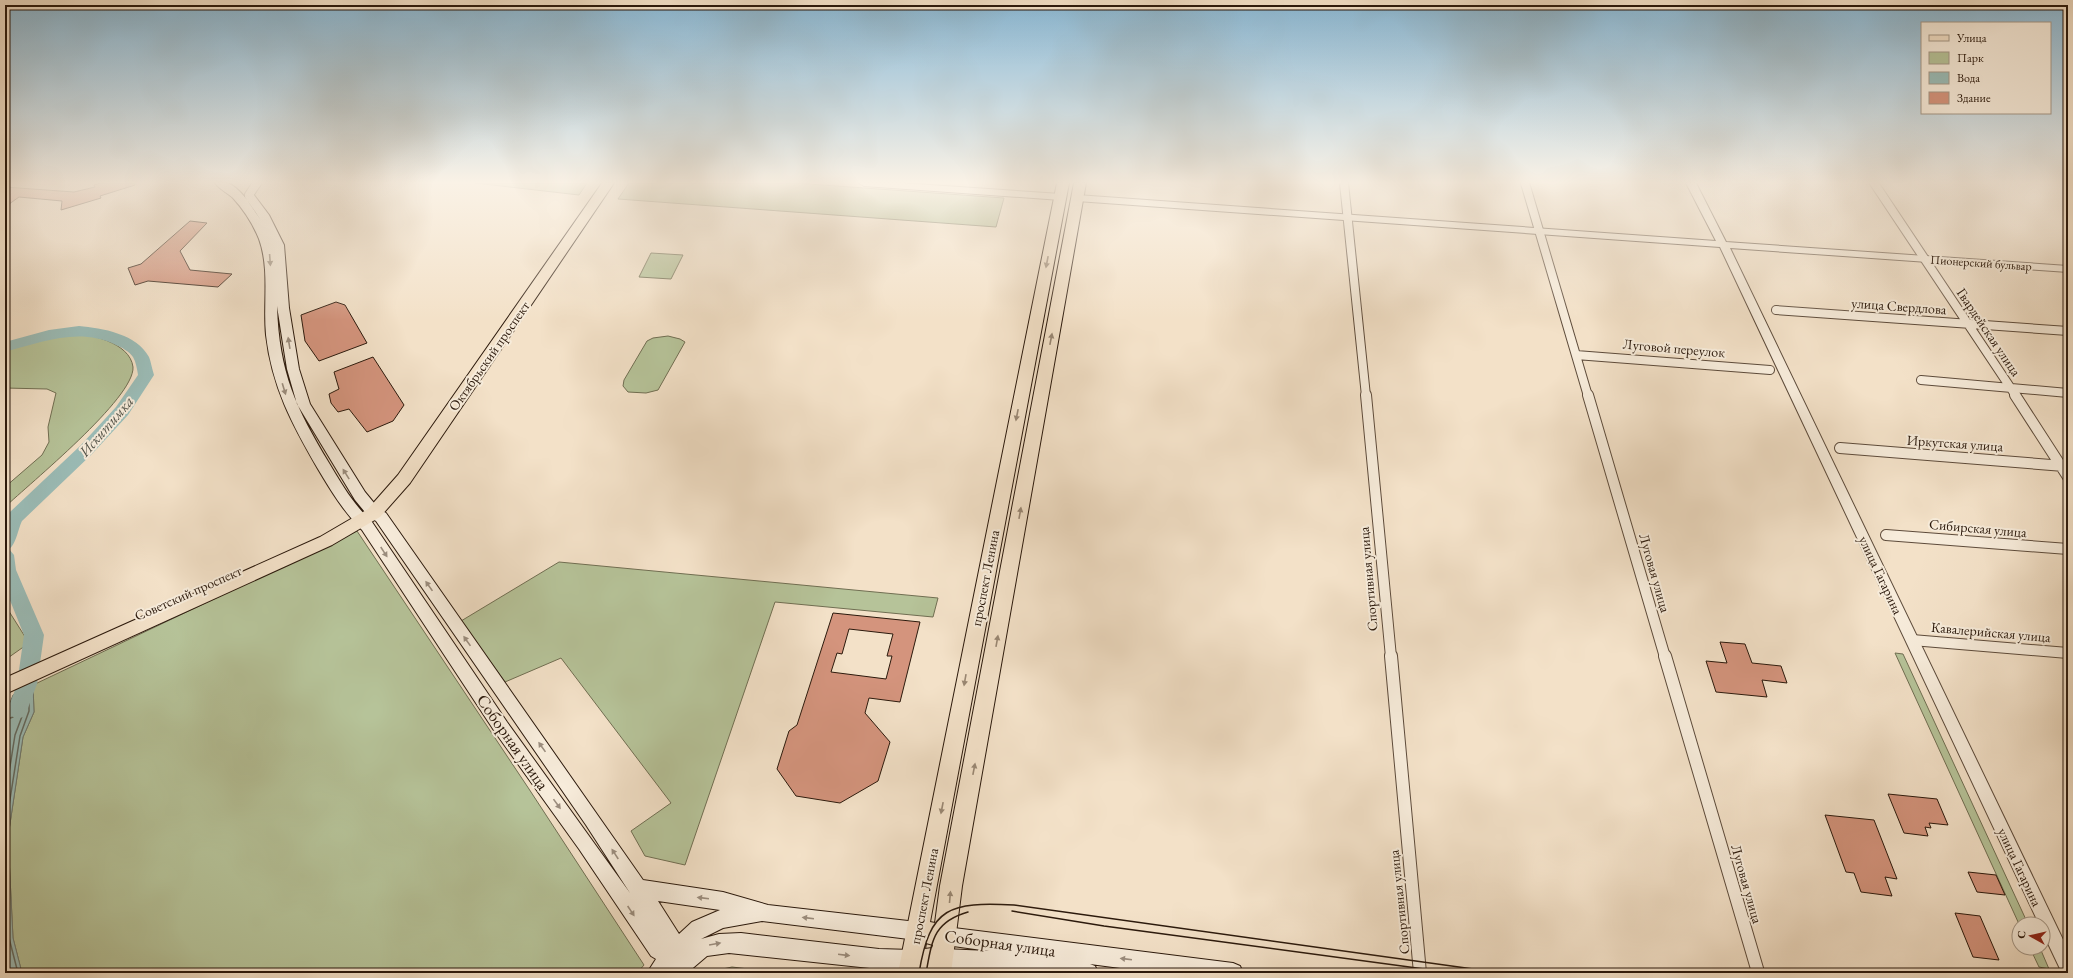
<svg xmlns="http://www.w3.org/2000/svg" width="2073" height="978" font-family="'EB Garamond',serif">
<rect width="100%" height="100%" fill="#f3e1c8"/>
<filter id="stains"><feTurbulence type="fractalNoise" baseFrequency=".005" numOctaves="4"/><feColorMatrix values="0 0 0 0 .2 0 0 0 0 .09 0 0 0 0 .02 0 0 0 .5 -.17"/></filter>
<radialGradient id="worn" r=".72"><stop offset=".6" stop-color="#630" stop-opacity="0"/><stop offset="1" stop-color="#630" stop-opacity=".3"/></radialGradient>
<path fill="#b6c399" stroke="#706e52" d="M475 183H587L579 195Z
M629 183H795L1004 198 996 227 618 199Z
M651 253 683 255 671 279 639 277Z
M70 332C89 334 130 342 133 367 135 398 29 484 5 507V487L42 455 49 442 48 427 56 393 47 389 5 388V351L51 333Z
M668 336 680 339 685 342 658 390 646 393 628 392 623 386 624 380 647 341 653 338Z
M357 531 529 789 644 965 637 973H22L13 938 8 837 23 737 34 712 33 685Z
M559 562 938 598 933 617 775 602 685 865 645 856 631 831 671 803 561 658 505 682 461 621Z
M5 605 29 643 5 660Z
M1895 653 1903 654 2028 924H2019Z
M2030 948H2040L2049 969 2039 967Z
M732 967 781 973H704Z"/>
<path fill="#9bbdb8" stroke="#6e7b73" d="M33 685 34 712 23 737 8 837 13 938 22 973H5V715L13 695Z"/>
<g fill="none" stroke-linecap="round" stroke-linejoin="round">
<path stroke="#636b62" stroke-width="1.5" d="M5 715 10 713 17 697 29 693V711L20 736 5 831
M5 720 13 717 20 701H24V711L15 735 5 798
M5 851 9 938 18 973"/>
<path fill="#9bbdb8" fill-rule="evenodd" d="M79 326C102 328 137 334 149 357 151 362 152 369 154 375L128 415 92 454 22 521C18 529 16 545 9 549L14 555 16 570 44 635 37 684 25 716 18 719 11 716 8 710 17 684 24 635 5 588V521L10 512 80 446 116 407 138 375C137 369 136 362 133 357 130 352 121 347 116 345 79 327 42 342 5 352V342L49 330Z"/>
</g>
<path fill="#d4947d" stroke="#2b190c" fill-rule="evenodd" d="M100 183H135V185L100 196 101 198 61 210 62 201 19 197 5 207V187L74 192 95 187 94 185Z
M190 221 207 223 180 251 190 270 232 274 218 287 148 281 135 285 128 268 141 264Z
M336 302 345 305 367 343 319 361 305 341 301 315Z
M373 357 404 405 393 421 367 432 349 409 338 412 331 403 329 394 339 389 334 372Z
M833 613 920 622 900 702 869 698 865 713 890 742 878 781 840 803 796 796 777 769 789 731 797 725ZM849 629 893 634 887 656H892L886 679 831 672 837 653 842 654Z
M1720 642 1745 644 1752 663 1781 666 1787 683 1762 680 1767 697 1716 692 1706 661 1727 663Z
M1888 794 1937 799 1948 825 1929 823 1931 828 1925 827 1928 836 1904 833Z
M1825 815 1874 820 1897 879 1885 877 1892 896 1861 892 1854 873 1846 872Z
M1968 872 1996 875 2005 895 1977 892Z
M1955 913 1980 916 1999 960 1973 957Z"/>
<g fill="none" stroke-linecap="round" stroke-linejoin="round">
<defs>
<path id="minor-far2" d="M1344 183 1366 396
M1525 183 1588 396
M1874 183 2016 396
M249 195 257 183
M1776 310 2068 331
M1576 355 1770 370
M1921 380 2068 393"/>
<path id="minor-far1" d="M1366 395 1391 657
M1588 395 1665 657
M2015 395 2068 477
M1840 448 2064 466
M1886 535 2068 549
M1912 640 2068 653"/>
<path id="minor" d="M1391 656 1420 973
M1665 656 1758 972"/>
<path id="tertiary" d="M859 183H901L1061 194 1066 197 1061 200 864 186Z
M1686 183H1696L1726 242 2068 266V272L1730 248 2068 950V973H2062L2043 933V924H2039L1720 247 1077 201 1072 198 1077 195 1716 241Z"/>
<path id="secondary" d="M215 183C219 183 224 182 228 183 242 189 254 210 262 222L245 197 246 195H254L269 215 284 245 289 308 299 369 310 404 365 492 379 509 386 513 643 880 723 892 768 905 917 922 924 924 927 931 924 938 917 940 762 921 723 928 701 939 719 934 741 933 879 949 911 950 918 953 921 960 918 967 911 970 879 969 729 953 707 956 687 973H647L656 959 651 956 579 849 495 732 362 530C344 512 331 491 318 469 292 424 272 387 266 335 263 303 270 269 259 239 253 224 244 210 233 198 228 193 219 189 215 183ZM277 306 287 369 297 404 355 500 369 517 376 521 586 825 630 893 507 722 372 522C354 505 342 485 329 463 296 408 279 373 277 306ZM658 901 720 910 692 922 679 934Z
M946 927 1233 963 1240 966 1243 973H1158L1090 964 1095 966 1098 973H1015L943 969 936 966 933 959 936 952 943 949 989 951 946 945 939 943 936 936 939 929Z"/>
<path id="primary" d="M602 183H614L410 483 380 517 332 545 5 694V678L320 537 368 509 398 475Z
M1057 183H1069L930 922 935 923 940 886 1074 183H1086L962 886 951 973H929V970L921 971 920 973H898ZM926 943 933 945 932 948 925 949Z"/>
</defs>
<use href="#minor-far2" stroke="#5d4b3b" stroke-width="10"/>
<use href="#minor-far1" stroke="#5d4b3b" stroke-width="12"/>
<use href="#minor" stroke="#5d4b3b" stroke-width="14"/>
<use href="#tertiary" stroke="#5d4b3b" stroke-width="2"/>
<use href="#secondary" stroke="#2b190c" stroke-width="2"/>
<use href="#primary" stroke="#2b190c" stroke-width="2"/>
<use href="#minor-far2" stroke="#f7ecdb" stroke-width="8"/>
<use href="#minor-far1" stroke="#f7ecdb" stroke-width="10"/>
<use href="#minor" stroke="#f7ecdb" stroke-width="12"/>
<use href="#tertiary" fill="#f7ecdb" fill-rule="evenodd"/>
<use href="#secondary" fill="#f7ecdb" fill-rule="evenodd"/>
<use href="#primary" fill="#f3e1c8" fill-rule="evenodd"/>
<path stroke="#2b190c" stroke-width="1.5" d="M1012 911 1104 926 1454 973
M919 973C930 906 950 902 1014 905L1502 973
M926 973C932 941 933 922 968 912"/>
</g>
<defs><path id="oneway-solid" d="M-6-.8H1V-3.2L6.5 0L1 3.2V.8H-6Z"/></defs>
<g fill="#9b8d7e">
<use href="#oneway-solid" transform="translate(270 260) rotate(86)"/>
<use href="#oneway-solid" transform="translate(289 343) rotate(-99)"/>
<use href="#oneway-solid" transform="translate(284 389) rotate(73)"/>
<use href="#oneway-solid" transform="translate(346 474) rotate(-122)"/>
<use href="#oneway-solid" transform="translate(384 552) rotate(57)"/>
<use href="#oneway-solid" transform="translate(429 586) rotate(-125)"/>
<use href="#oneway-solid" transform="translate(467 641) rotate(-125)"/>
<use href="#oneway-solid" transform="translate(542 747) rotate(-125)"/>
<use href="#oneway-solid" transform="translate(557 804) rotate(54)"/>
<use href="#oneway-solid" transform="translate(615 854) rotate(-123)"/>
<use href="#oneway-solid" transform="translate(703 898) rotate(-173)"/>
<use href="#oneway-solid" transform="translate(631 911) rotate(56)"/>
<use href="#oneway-solid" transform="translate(808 918) rotate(-173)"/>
<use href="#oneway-solid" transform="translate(715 944) rotate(-10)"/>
<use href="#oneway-solid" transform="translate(844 955) rotate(7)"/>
<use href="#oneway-solid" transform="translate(1126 959) rotate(-173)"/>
</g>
<g fill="#998773">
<use href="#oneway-solid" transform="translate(1047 262) rotate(101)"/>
<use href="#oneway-solid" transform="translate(1051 339) rotate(-79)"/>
<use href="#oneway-solid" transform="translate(1017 415) rotate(101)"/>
<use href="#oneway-solid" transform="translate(1020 513) rotate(-80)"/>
<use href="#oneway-solid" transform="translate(997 641) rotate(-80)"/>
<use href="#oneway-solid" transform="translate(965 680) rotate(100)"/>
<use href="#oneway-solid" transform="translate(974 769) rotate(-79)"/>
<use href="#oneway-solid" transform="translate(942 808) rotate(101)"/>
<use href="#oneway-solid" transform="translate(950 897) rotate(-85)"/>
</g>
<linearGradient id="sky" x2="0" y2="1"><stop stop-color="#89b8d5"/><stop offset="0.57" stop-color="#faf2e6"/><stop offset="1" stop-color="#faf2e6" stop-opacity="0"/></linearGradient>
<rect width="2073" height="320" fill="url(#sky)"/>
<g text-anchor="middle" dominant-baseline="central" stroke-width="4" stroke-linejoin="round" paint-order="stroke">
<g font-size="12" fill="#2b190c" stroke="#f7ecdb">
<text transform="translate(1981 263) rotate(4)">Пионерский бульвар</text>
</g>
<g font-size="14" fill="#2b190c" stroke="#f7ecdb">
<text transform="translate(1899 306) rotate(4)">улица Свердлова</text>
<text transform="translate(1989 332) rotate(56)">Гвардейская улица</text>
<text transform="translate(1674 348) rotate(5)">Луговой переулок</text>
<text transform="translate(489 356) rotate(-55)">Октябрьский проспект</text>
<text transform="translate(1955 443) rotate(4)">Иркутская улица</text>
<text transform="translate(1978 528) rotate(5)">Сибирская улица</text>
<text transform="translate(1655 573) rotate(74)">Луговая улица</text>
<text transform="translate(1881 575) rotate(65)">улица Гагарина</text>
<text transform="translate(985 578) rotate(-79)">проспект Ленина</text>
<text transform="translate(1368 579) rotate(-95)">Спортивная улица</text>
<text transform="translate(188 593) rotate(-24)">Советский проспект</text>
<text transform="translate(1991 632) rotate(5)">Кавалерийская улица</text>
<text transform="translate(2020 867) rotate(65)">улица Гагарина</text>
<text transform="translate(1747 884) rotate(74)">Луговая улица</text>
<text transform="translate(924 896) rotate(-79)">проспект Ленина</text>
<text transform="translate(1399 902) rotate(-96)">Спортивная улица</text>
</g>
<g font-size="15" font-style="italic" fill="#525248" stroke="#f7ecdb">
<text transform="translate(106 426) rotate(-49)">Искитимка</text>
</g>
<g font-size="17" fill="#2b190c" stroke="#f7ecdb">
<text transform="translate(513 742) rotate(55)">Соборная улица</text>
<text transform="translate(1000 943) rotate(8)">Соборная улица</text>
</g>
</g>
<rect width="2073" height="978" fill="none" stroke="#f3e1c8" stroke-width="20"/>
<rect x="6" y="6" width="2061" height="966" fill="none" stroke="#2b190c" stroke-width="2"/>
<rect x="10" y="10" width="2053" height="958" fill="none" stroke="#2b190c"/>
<rect x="1921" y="22" width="130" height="92" fill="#f7ecdb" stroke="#a59888"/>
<rect x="1929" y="35" width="20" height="6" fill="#f3e1c8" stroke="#a59888"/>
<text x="1957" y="42" font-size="12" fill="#2b190c">Улица</text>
<rect x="1929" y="52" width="20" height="12" fill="#b6c399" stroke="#a59888"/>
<text x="1957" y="62" font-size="12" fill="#2b190c">Парк</text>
<rect x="1929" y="72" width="20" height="12" fill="#9bbdb8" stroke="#a59888"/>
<text x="1957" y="82" font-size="12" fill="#2b190c">Вода</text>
<rect x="1929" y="92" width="20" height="12" fill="#d4947d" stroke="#a59888"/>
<text x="1957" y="102" font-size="12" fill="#2b190c">Здание</text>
<g transform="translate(2031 936) rotate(278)"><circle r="19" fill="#f7ecdb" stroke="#a59888"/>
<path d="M0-3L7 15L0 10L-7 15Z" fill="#8f2418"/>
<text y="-6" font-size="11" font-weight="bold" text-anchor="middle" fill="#2b190c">С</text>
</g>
<rect width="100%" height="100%" filter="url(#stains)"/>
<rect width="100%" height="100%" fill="url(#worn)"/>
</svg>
